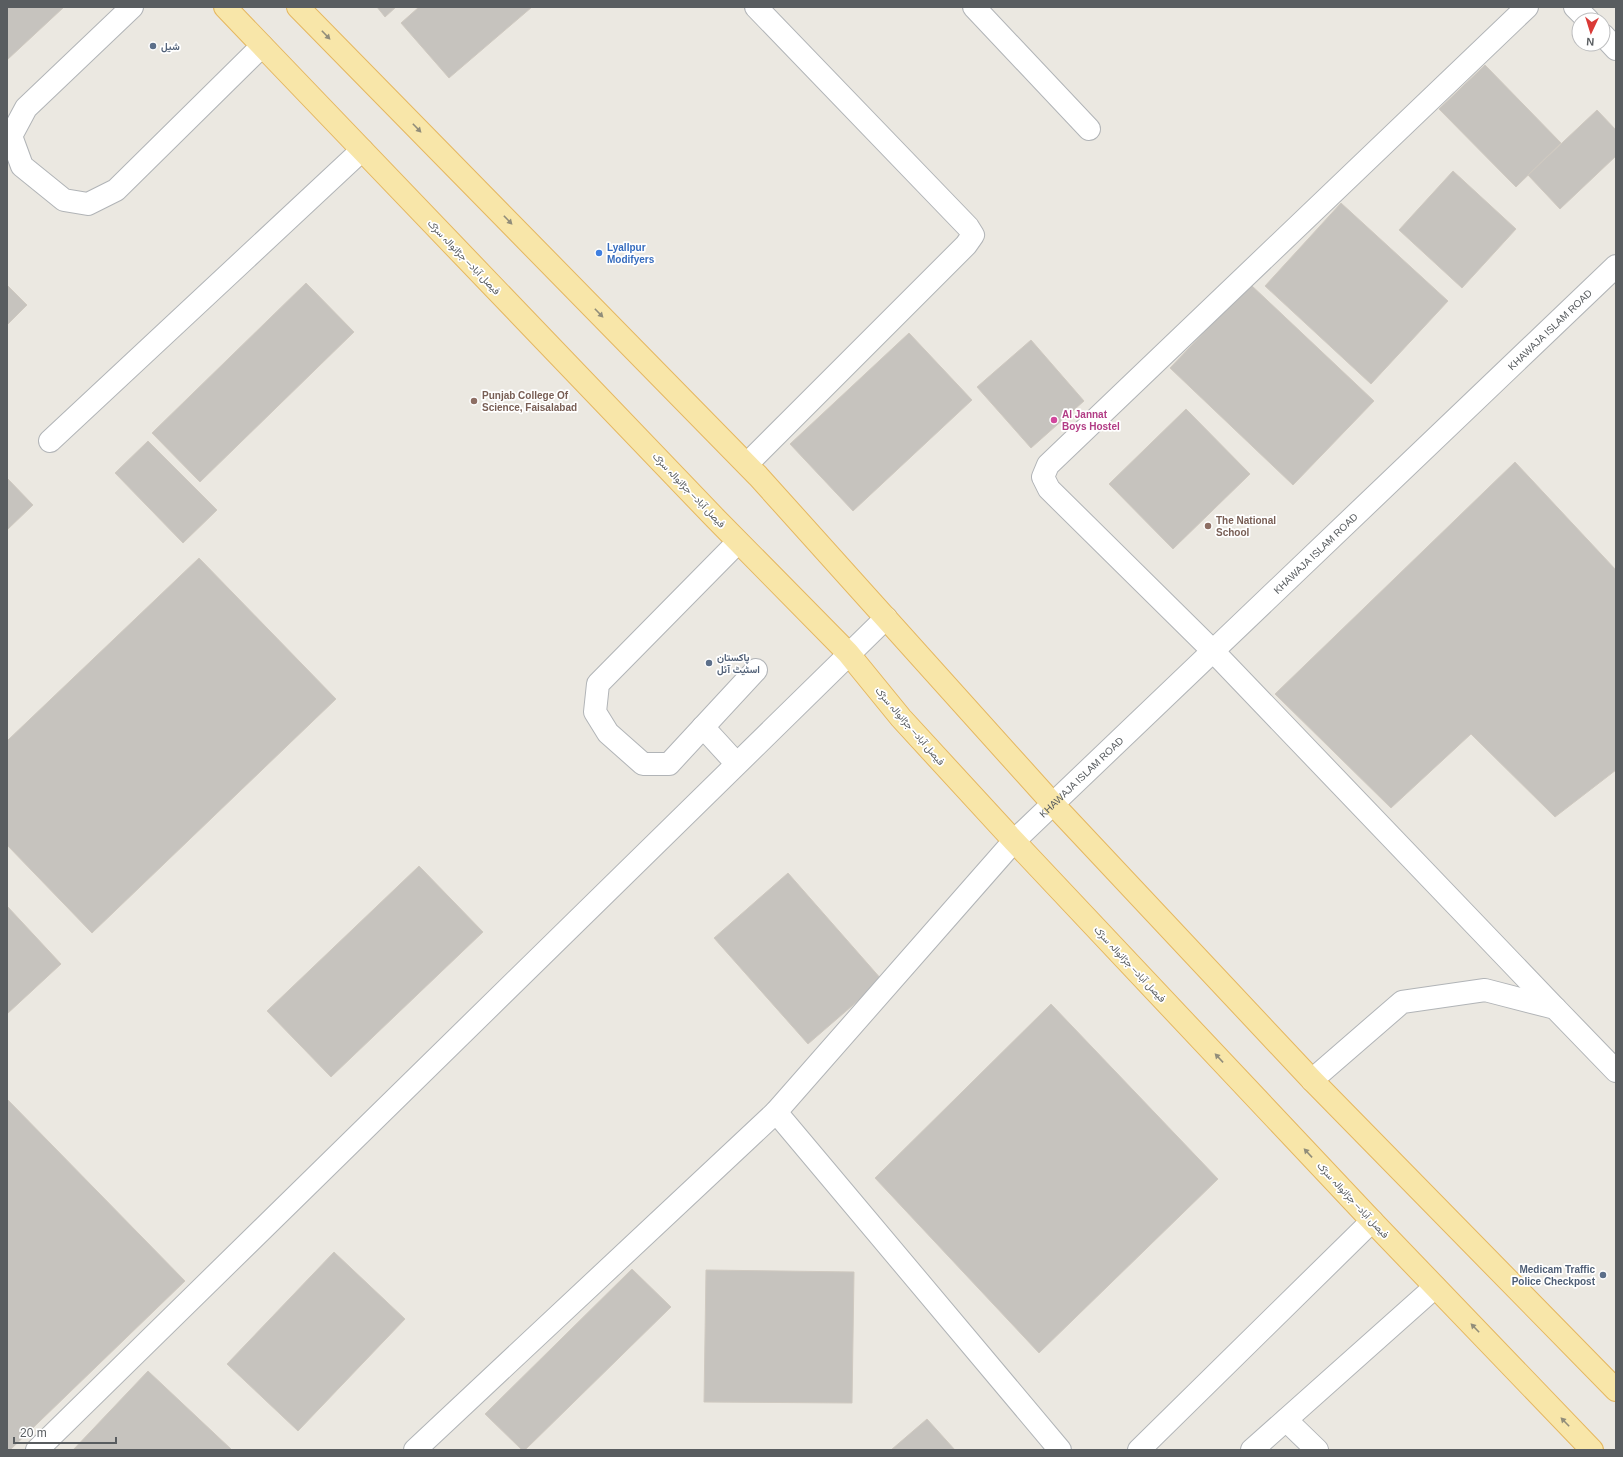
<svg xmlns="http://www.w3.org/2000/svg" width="1623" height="1457" font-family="Helvetica,Vazirmatn,sans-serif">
<rect width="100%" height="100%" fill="#ebe8e1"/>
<path fill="#c6c3be" stroke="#cfc9c0" d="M7 7H64L7 60Z
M377 7H396L385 17Z
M419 7H532L449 78 401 23Z
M1485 65 1561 143 1516 187 1439 109Z
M1597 110 1616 130V156L1560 209 1528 175Z
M1453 171 1516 229 1462 288 1399 230Z
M1341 203 1448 301 1371 384 1265 286Z
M306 283 354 332 200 482 152 433Z
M1250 284 1374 401 1293 485 1170 368Z
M7 285 27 305 7 325Z
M909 333 972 400 853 511 790 444Z
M1031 340 1084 401 1031 448 977 387Z
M1186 409 1250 474 1173 549 1109 484Z
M148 441 217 510 183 543 115 473Z
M1515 462 1616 570V770L1555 817 1471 734 1391 808 1275 694Z
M7 478 33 505 7 530Z
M199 558 336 699 92 933 7 845V741Z
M419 866 483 932 331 1077 267 1011Z
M788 873 882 980 808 1044 714 938Z
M7 906 61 964 7 1014Z
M1051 1004 1218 1179 1039 1353 875 1178Z
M7 1099 185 1281 10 1450H7Z
M334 1252 405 1319 298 1431 227 1364Z
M632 1269 671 1307 525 1450H522L485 1414Z
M706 1270 854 1272 852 1403 704 1402Z
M148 1371 232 1450H73Z
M927 1419 955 1450H891Z"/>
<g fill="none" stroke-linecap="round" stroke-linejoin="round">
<defs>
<g id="minor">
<path d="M132 7 26 108 11 136 22 166 64 200 88 204 116 190 262 46"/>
<path d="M974 7 1089 129"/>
<path d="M1527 7 1048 465 1043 477 1049 489 1213 651 1555 1008"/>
<path d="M1575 7 1588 20"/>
<path d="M1603 35 1616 49"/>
<path d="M50 441 362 150"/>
<path d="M747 464 966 245 973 235 968 227 756 7"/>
<path d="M738 542 598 684 595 712 608 733 643 764H669L756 670"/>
<path d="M703 727 736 763"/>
<path d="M1312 1080 1402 1002 1485 990 1555 1008 1616 1071"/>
<path d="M776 1112 1060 1450"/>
<path d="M1286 1420 1317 1450"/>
<path d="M37 1450 886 618"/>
<path id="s1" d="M415 1450 776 1112 1014 841 1616 266"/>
<path d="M1139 1450 1372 1221"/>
<path d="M1252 1450 1435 1287"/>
</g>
<path id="major" d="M225 7 715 518 848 653 901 718 1014 841 1372 1221 1592 1450
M298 7 758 476 1053 804 1312 1080 1616 1390"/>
</defs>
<use href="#minor" stroke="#b1b4b7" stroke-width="24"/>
<use href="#major" stroke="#e5b760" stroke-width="24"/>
<use href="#minor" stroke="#fff" stroke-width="22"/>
<use href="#major" stroke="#f8e6a9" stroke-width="22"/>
</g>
<defs><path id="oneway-solid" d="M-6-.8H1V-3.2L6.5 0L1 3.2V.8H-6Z"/></defs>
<g fill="#918d7a">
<use href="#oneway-solid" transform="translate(326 35) rotate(46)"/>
<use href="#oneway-solid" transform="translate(417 128) rotate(46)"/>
<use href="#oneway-solid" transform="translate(508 220) rotate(46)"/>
<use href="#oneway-solid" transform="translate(599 313) rotate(46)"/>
<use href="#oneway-solid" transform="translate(1219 1058) rotate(-133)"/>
<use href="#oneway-solid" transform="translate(1308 1153) rotate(-133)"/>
<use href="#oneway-solid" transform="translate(1475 1328) rotate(-134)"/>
<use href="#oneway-solid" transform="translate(1565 1422) rotate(-134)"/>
</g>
<g fill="#5c6f8a" stroke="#fff" stroke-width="1.5">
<circle cx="153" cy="46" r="4"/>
<circle cx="709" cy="663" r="4"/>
<circle cx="1603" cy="1275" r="4"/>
</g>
<circle fill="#3f7fe0" stroke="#fff" stroke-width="1.5" cx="599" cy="253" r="4"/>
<g fill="#8d6e63" stroke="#fff" stroke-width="1.5">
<circle cx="474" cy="401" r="4"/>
<circle cx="1208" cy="526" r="4"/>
</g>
<circle fill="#d1479c" stroke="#fff" stroke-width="1.5" cx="1054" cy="420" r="4"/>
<g text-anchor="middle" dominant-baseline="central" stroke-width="3.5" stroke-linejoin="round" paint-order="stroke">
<g font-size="10" font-weight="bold" fill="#4e5e75" stroke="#fff" text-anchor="start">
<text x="161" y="46">شیل</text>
<text x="717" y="657">پاکستان<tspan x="717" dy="12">اسٹیٹ آئل</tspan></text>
<text x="1595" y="1269" text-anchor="end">Medicam Traffic<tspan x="1595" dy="12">Police Checkpost</tspan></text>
</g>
<g font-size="10" font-weight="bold" fill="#366cbe" stroke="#fff" text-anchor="start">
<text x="607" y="247">Lyallpur<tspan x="607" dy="12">Modifyers</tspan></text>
</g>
<g font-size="10" fill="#595d60" stroke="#fff">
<text transform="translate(464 257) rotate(46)">فیصل آباد– جڑانوالہ سڑک</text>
<text stroke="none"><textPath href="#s1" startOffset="1596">KHAWAJA ISLAM ROAD</textPath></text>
<text transform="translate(689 490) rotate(46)">فیصل آباد– جڑانوالہ سڑک</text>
<text stroke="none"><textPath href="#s1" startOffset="1272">KHAWAJA ISLAM ROAD</textPath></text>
<text transform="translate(910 726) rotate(49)">فیصل آباد– جڑانوالہ سڑک</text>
<text stroke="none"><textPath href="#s1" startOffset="948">KHAWAJA ISLAM ROAD</textPath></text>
<text transform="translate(1130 964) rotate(47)">فیصل آباد– جڑانوالہ سڑک</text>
<text transform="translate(1353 1200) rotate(47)">فیصل آباد– جڑانوالہ سڑک</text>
</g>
<g font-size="10" font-weight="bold" fill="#785e54" stroke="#fff" text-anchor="start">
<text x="482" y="395">Punjab College Of<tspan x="482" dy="12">Science, Faisalabad</tspan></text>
<text x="1216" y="520">The National<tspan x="1216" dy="12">School</tspan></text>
</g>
<g font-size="10" font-weight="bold" fill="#b23c85" stroke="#fff" text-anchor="start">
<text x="1062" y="414">Al Jannat<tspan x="1062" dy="12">Boys Hostel</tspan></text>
</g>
</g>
<rect width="1623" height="1457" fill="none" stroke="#595d60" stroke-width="16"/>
<g transform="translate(1591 32) rotate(184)"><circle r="19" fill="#ffffff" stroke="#bdbebf"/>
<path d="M0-3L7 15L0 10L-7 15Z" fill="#da3a37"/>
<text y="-6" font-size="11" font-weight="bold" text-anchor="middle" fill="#595d60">N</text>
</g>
<path d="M14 1437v6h102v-6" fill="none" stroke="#595d60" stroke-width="2"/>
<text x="20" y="1437" font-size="12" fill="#595d60" stroke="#ffffff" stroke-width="3" paint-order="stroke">20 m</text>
</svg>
